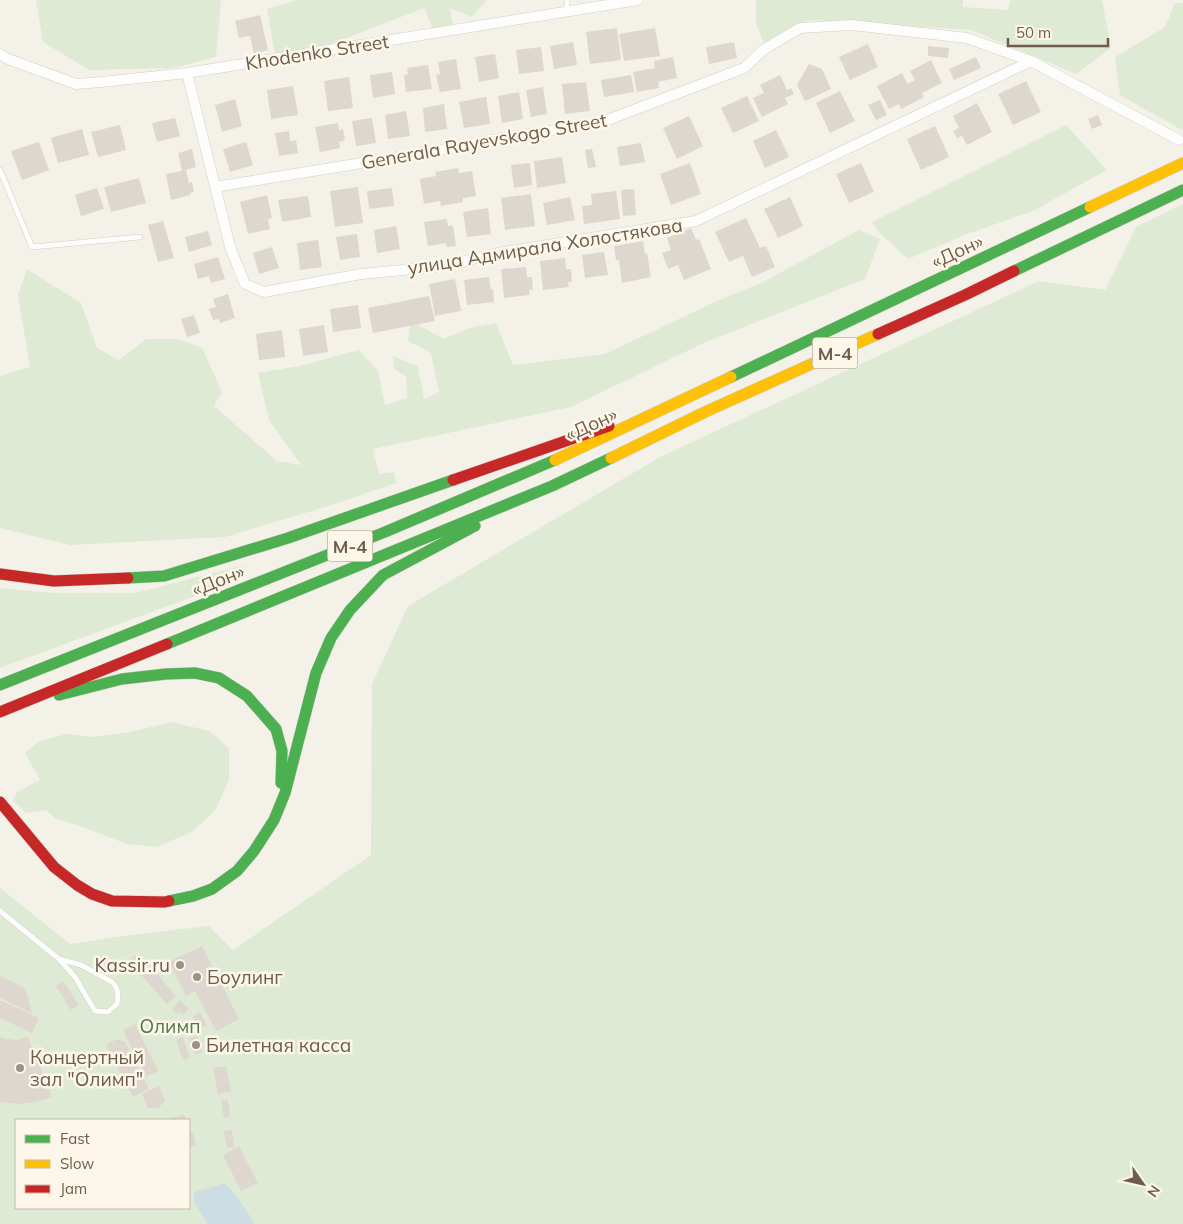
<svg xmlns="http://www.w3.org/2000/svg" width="1183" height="1224" font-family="Mulish,sans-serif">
<rect width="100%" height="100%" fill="#f4f1e9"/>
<path fill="#dfead5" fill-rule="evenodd" d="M36 0H221L216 57 174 68 89 70 43 42Z
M297 0H487L472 17 450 8 453 24 433 30 424 8 324 47 275 54 267 9Z
M756 0H963V7L1007 10 1011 0H1102L1111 48 1076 74 971 30 810 20 764 43 756 24Z
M1175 3H1183V129H1180L1120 95 1115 57 1165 27Z
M1066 125 1107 170 1033 211 967 234 908 259 880 233 872 222Z
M1183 204V1224H0V888L70 944 131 935 209 926 233 950 371 855 372 684 408 606 660 457 1039 281 1105 290 1136 227ZM16 1120H189V1208H16Z
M859 230 880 239 865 279 708 341 571 407 373 449 379 474 394 472 396 483 335 504 225 537 70 545 0 528V376L30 367 18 295 27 269 81 303 97 348 119 360 146 339H179L202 348 222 392 214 406 277 461 301 465 269 420 258 373 299 366 359 350 378 371 385 405 407 398 406 376 394 369 393 356 418 366 424 399 439 392 431 353 408 341 411 321 444 339 469 328 496 323 513 365 605 354 719 300 761 283Z
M245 565 198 595 0 668V588L52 593H135Z
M172 722 209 731 229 748V780L215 811 192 832 156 847 127 844 80 826 56 819 46 810 26 813 13 801 17 792 40 780 25 753 39 741 67 734 93 737 130 732Z"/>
<path fill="#ccdde3" d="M224 1183 236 1195 255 1224H208L207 1223 194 1202V1192L207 1189Z"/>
<path fill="#ddd7cf" d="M260 15 268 50 254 54 250 36 239 38 235 21Z
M617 28 621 60 590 64 586 32Z
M655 28 660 56 624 61 619 34Z
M573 42 577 65 554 69 550 46Z
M734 42 737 58 709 64 706 47Z
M868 44 878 67 850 80 839 57Z
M928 46 949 48 948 58 928 56Z
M541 47 544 71 519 74 516 50Z
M495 54 499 78 479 82 475 57Z
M673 57 677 78 658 82 659 88 637 92 633 72 655 68 654 61Z
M976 57 981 68 954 80 949 69Z
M456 59 461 89 440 92 436 75 440 74 438 62Z
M931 60 942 83 922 93 924 97 901 109 899 104 889 109 877 86 902 73 908 84 915 80 910 71Z
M809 64 822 69 831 89 805 101 797 85Z
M428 65 432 89 406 92 404 75 408 74 407 68Z
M392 72 395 94 373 98 370 75Z
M631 75 634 92 604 97 601 80Z
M780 75 787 90 791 88 794 94 785 98 788 104 762 117 753 98 764 93 760 85Z
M349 77 353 108 328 111 324 81Z
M1026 81 1041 112 1013 125 998 94Z
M586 82 590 111 565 114 562 84Z
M293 86 298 115 271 119 267 90Z
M543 87 547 114 531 117 526 90Z
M840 91 855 121 830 133 816 103Z
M519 92 523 119 502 123 498 96Z
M747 96 759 121 733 133 721 108Z
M486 97 490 124 464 128 459 102Z
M235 99 242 126 222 132 215 105Z
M880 100 887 115 876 120 868 105Z
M977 103 992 132 967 145 962 136 957 138 953 131 959 128 953 116Z
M444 104 447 129 425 132 423 108Z
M406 111 410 136 388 139 385 115Z
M1098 115 1102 125 1092 129 1088 119Z
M689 116 703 146 677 159 663 128Z
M175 118 180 136 157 142 152 123Z
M372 118 376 143 356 146 352 121Z
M338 123 339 130 343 129 345 140 339 142 340 148 320 152 315 127Z
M120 125 126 150 98 157 91 132Z
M935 126 949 157 921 170 907 139Z
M82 129 89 155 58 163 51 138Z
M776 130 789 157 765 168 753 141Z
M289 131 290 141 296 140 298 153 279 156 275 133Z
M39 142 49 170 22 180 11 151Z
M246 142 253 165 230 172 223 149Z
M641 143 645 162 620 166 617 147Z
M192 149 196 167 186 170 189 183 192 182 194 192 190 193V195L171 200 166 174 182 171 178 153Z
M592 149 596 167 588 168 585 150Z
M562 157 566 183 537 188 534 161Z
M530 163 532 185 514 188 511 165Z
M690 163 701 194 671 205 660 174Z
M861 163 874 192 849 203 836 174Z
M458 168 459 173 472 171 476 196 463 198V202L441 206 440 201 424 204 420 179 436 176 435 172Z
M139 178 146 203 111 212 104 187Z
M358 187 363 223 335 227 330 191Z
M97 188 104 209 81 216 75 195Z
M392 188 394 206 369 209 367 191Z
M634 189 636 215 623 216 621 190Z
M616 191 620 219 584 224 582 206 592 205 591 194Z
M531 194 535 226 505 230 501 198Z
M267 195 272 218 268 219 270 229 248 234 240 202Z
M308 196 311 217 282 222 278 200Z
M570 197 575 220 547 225 543 203Z
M790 197 803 226 778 238 764 209Z
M488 208 491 234 467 237 463 212Z
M746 218 760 248 766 246 775 267 752 277 743 256 729 262 715 232Z
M447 219 448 226 453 225 456 246 447 247 446 243 428 246 424 222Z
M163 221 174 258 158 262 148 225Z
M396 226 400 249 377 253 374 230Z
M691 228 696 240 699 239 711 269 684 280 678 265 668 269 662 253 671 250 667 238Z
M208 231 212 245 189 252 185 237Z
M357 234 360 257 340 260 336 237Z
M318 240 322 267 300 270 297 243Z
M643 241 645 254 647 253 651 277 622 283 619 260H616L614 246Z
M272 247 279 268 259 274 253 253Z
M604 252 608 275 585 278 582 255Z
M218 257 225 279 211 283 209 276 198 279 194 264Z
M565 258 566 269H571L572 282H568L569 287 543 290 540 261Z
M526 267 527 277H532L533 290H529L530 295 504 298 501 269Z
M489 277 491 290 493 289 494 302 467 305 464 280Z
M455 279 461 311 435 316 429 284Z
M228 294 235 318 220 323 219 319 213 320 209 309 216 307 213 299Z
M429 296 435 321 373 333 368 308Z
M358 305 361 328 333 332 330 309Z
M194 315 200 333 187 337 181 319Z
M324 325 328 352 303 356 299 329Z
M282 330 285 357 259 360 256 334Z
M202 946 239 1019 216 1031 195 991 186 996 169 962Z
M135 955 145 965 141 968 134 967 128 961Z
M150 966 176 996 167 1004 140 974Z
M0 976 25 988 32 1013 0 998Z
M63 981 79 1005 71 1010 56 986Z
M0 1000 39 1018 32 1033 0 1018Z
M180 1000 189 1009 183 1015 180 1012 178 1014 172 1009Z
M200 1012 207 1025 200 1028 193 1016Z
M135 1024 158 1071 146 1077 123 1030Z
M197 1035 202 1052 195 1055 189 1038Z
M0 1037 3 1038 16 1040 28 1037 52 1097 36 1102 18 1104 0 1102Z
M183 1037 190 1058 183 1060 176 1039Z
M117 1039 125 1042 149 1089 133 1097 106 1045Z
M226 1066 231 1091 218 1094 213 1068Z
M159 1086 165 1101 158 1108H148L142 1094Z
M228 1100 230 1117 224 1118 221 1101Z
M184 1115 188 1120H170L169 1118Z
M232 1130 234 1147 227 1148 224 1131Z
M193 1132 196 1146 189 1147V1133Z
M239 1146 258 1183 241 1191 223 1155Z"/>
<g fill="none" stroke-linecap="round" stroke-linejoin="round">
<defs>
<path id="lane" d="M567 12V0
M0 170 32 247 140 237
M0 911 59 959 75 977 95 1011 108 1012 117 1004 118 994 116 987 112 982 81 965 59 959"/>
<path id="street" d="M0 54 8 59 76 84 101 82 187 73 638 0
M187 73 230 247 245 284 264 292 361 274 444 266 498 253 696 221 1031 61
M215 187 441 150 508 137 597 124 744 68 763 50 800 28 852 25 967 38 1031 61 1179 140"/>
<path id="fast" d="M1014 271 1183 190
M731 377 1090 207
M128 578 164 576 288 538 453 480
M167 644 552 486 611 458
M0 685 385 532 555 460
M59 695 122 679 166 674 195 673 219 678 247 696 276 729 282 751 281 783
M169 901 193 896 212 889 237 871 254 851 274 820 285 793 316 673 331 638 350 610 383 575 475 526"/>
<path id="slow" d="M1090 207 1183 163
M611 458 705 412 878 334
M555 460 731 377"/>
<path id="jam" d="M878 334 965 295 1014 271
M453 480 609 426
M0 574 54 581 128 578
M0 712 167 644
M0 802 54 867 77 885 92 894 112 901 165 902 169 901"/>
</defs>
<use href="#lane" stroke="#d3cec7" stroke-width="6"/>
<use href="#street" stroke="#d3cec7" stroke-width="11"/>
<use href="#fast" stroke="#d2cdc4" stroke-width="12"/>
<use href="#slow" stroke="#d2cdc4" stroke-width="12"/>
<use href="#jam" stroke="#d2cdc4" stroke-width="12"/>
<use href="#lane" stroke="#fdfdfc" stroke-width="5"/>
<use href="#street" stroke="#fdfdfc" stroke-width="10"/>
<use href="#fast" stroke="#4caf50" stroke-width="11"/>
<use href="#slow" stroke="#ffc107" stroke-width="11"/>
<use href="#jam" stroke="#c62828" stroke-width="11"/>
</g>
<g fill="#9d9184" stroke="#fcf7e9" stroke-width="2">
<circle cx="180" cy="965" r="5"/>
<circle cx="197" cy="977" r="5"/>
<circle cx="196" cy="1045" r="5"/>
<circle cx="20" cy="1068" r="5"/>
</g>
<g text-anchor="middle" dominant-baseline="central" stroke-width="5" stroke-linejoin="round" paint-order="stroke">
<g fill="#fcf7e9" stroke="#998b7c" stroke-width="1">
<rect x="812.5" y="337.5" width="45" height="31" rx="4"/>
<rect x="327.5" y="530.5" width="45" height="31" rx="4"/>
</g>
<g font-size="18" font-weight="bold" fill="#6e5d4d">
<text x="835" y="353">М-4</text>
<text x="350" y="546">М-4</text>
</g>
<g font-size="19" fill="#6e5d4d" stroke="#fcf7e9">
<text transform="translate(317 52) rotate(-9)">Khodenko Street</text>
<text transform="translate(484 141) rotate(-10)">Generala Rayevskogo Street</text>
<text transform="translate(545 246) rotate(-9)">улица Адмирала Холостякова</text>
<text transform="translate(957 251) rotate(-25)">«Дон»</text>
<text transform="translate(591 424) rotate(-25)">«Дон»</text>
<text transform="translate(218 580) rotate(-22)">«Дон»</text>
</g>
<g font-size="19" fill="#6e5d4d" stroke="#fcf7e9" text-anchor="start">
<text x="170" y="965" text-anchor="end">Kassir.ru</text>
<text x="207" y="977">Боулинг</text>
<text x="206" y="1045">Билетная касса</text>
<text x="30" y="1057">Концертный<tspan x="30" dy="22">зал "Олимп"</tspan></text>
</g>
<g font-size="19" fill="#51784a" stroke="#fcf7e9">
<text x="170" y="1026">Олимп</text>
</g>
</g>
<rect x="15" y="1119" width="175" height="90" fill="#fcf7e9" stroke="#c3b9ab"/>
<rect x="25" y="1135" width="25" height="8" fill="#4caf50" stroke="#c3b9ab"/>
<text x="60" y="1144" font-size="15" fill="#6e5d4d">Fast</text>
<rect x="25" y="1160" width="25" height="8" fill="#ffc107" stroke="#c3b9ab"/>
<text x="60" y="1169" font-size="15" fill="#6e5d4d">Slow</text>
<rect x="25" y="1185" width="25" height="8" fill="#c62828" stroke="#c3b9ab"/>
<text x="60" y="1194" font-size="15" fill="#6e5d4d">Jam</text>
<g transform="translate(1143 1184) rotate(124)" stroke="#fcf7e9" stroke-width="4" paint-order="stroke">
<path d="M0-4L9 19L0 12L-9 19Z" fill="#6e5d4d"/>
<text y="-8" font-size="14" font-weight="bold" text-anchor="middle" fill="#6e5d4d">N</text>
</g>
<path d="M1008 38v8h100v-8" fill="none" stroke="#6e5d4d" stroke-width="2.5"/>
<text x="1016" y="38" font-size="15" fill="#6e5d4d" stroke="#fcf7e9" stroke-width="4" paint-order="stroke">50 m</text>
</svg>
